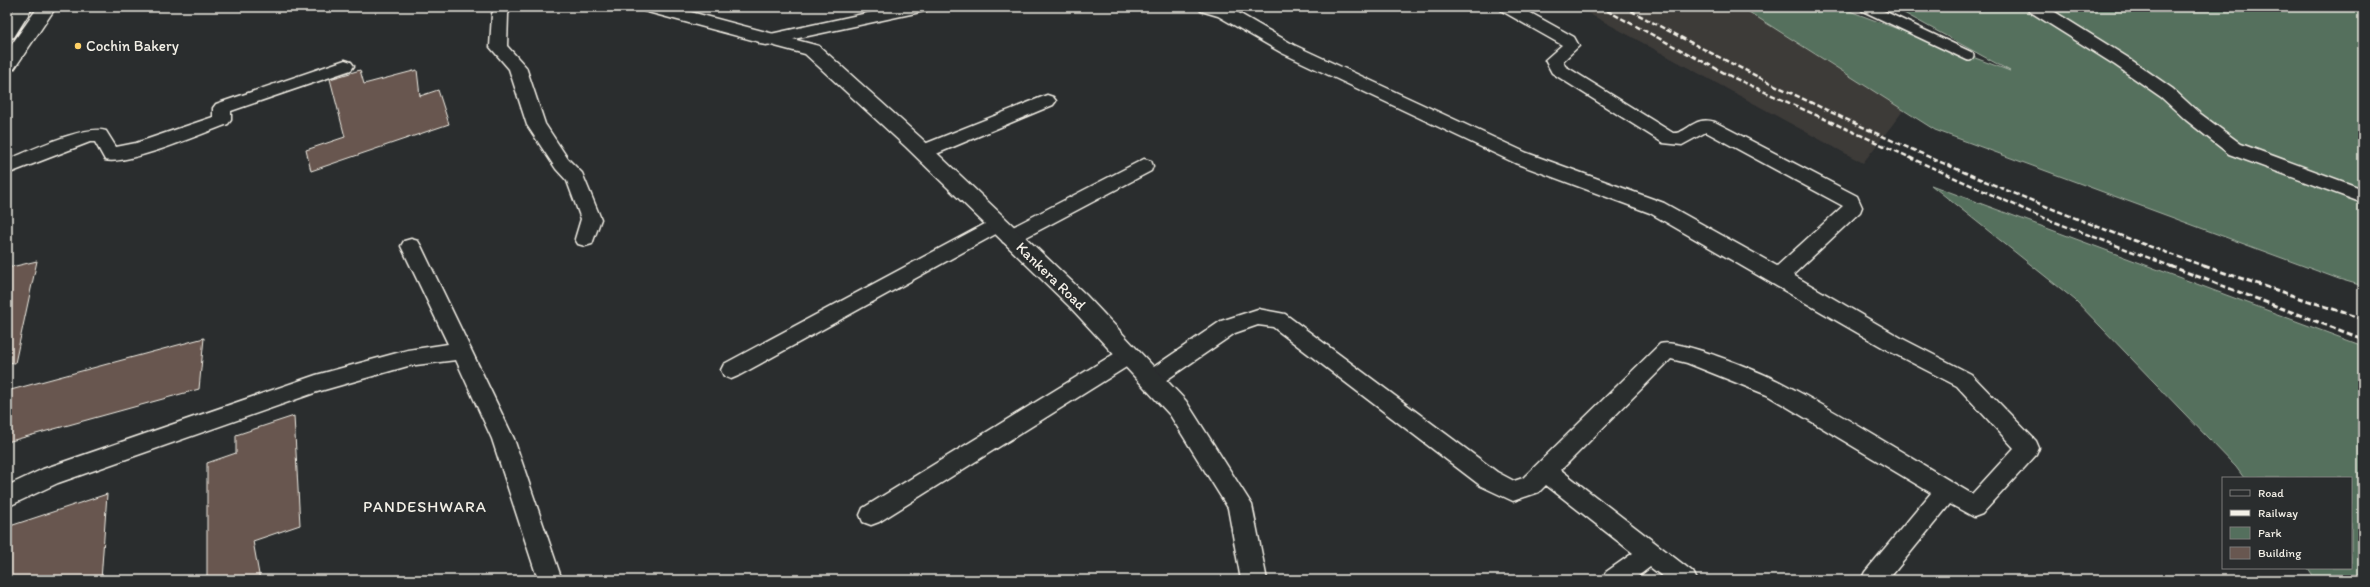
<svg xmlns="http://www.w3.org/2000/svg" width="2370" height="587" font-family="Itim,sans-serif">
<rect width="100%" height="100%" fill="#2a2d2e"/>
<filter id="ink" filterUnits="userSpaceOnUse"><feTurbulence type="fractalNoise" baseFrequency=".025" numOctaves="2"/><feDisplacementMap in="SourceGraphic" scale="8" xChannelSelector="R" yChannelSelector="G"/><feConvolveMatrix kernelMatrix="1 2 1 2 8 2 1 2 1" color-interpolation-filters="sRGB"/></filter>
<g filter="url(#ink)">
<path fill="#3d3a38" d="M1577 7H1784L1919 90 1863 163Z"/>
<path fill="#546f5d" stroke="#a4b0a2" d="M1741 7H1839L2010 71 1893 7H2363V286L2339 279 1935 130Z
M1931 185 2363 346V580H2316L2308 568H2351V478H2244L2236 467 2075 300Z"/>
<path fill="#685750" stroke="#f4f1e8" d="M360 70 364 84 417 70 420 96 438 90 449 124 311 171 306 150 345 137 330 79Z
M37 261 15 363 7 362V268Z
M204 338 199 389 7 442V391Z
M294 416 300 525 253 541 260 580H207V463L236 453V435Z
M107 494 101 580H7V527Z"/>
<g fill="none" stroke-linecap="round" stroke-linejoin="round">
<defs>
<path id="service" d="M1865 7 1969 56"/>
<path id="minor" d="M496 7H512L508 14 507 46 526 67 545 124 568 159 582 173 601 219 592 244 585 246 578 244 575 239 581 219 567 181 556 169 527 125 509 69 490 47 492 14Z
M895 7H928L926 11 920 12 766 45 760 44 758 40 760 36 766 35Z
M1199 7 1230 8 1294 45 1527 153 1664 203 1777 266 1843 206 1706 132 1682 145 1663 143 1552 73 1545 60 1562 45 1502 11 1500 7H1520L1574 37 1579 46 1563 61 1565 66 1673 133C1688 134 1693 115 1715 122L1857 196 1862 207 1860 212 1793 275 1903 339 1971 374 2036 441 2039 448 2036 455 1982 514 1974 517 1950 504 1888 580H1861L1865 572 1931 493 1767 395 1687 363 1671 359 1561 470 1693 572 1697 580H1667L1650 567 1633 580H1602L1606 572 1633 553 1546 485 1539 492 1513 501 1481 486 1273 327 1258 325 1235 333 1159 385 1152 388 1145 385 1141 379 1145 373 1221 321 1258 309 1285 314 1497 472 1514 481 1523 478 1660 344C1679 338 1761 372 1782 383 1847 417 1909 457 1972 494L2014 448 1957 386 1889 351 1650 213 1515 163 1282 53 1218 16 1201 11Z
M2027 7H2047L2127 57 2173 89 2198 112 2241 144 2363 189V203L2229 154 2186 120 2161 97 2115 65 2029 11Z
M345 60 351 62 354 66 351 70 231 111V120L228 124C203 133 127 166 105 160L95 142H90L7 174V160C30 151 85 124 106 131L116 147 136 143 213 117V108L216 104Z
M1047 95 1053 97 1056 101 1053 105 929 157 923 158 917 157 914 152 917 147Z
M1144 159 1151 161 1153 166 1151 171 1017 242 1010 244 1003 242 1000 237 1003 232Z
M998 217 1005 219 1008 224 1005 229 738 376 731 379 724 376 721 370 724 364Z
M411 239 418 241 421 246 514 439 562 580H538L492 439 456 360 408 366 317 392 58 483 7 507V486L43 469 316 375 408 350 448 344 401 246 404 241Z
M1129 347 1136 349 1139 355 1136 361 879 522 871 525 863 522 860 515 863 508 1122 349Z"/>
<path id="tertiary" d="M641 7H672L819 46 920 137 1086 295 1186 401 1252 505 1267 580H1241L1228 508 1170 415 1070 307 906 147 805 54 644 11Z"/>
<path id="secondary" d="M15 7H33L14 37 7 39V19Z
M38 7H56L14 69 7 71V51Z"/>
</defs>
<use href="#service" stroke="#f4f1e8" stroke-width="12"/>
<use href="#minor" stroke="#f4f1e8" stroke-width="3"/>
<use href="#tertiary" stroke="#f4f1e8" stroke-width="3"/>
<use href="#secondary" stroke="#f4f1e8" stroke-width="3"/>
<use href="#service" stroke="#2a2d2e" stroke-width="9"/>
<use href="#minor" fill="#2a2d2e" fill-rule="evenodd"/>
<use href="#tertiary" fill="#2a2d2e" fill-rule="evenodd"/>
<use href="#secondary" fill="#2a2d2e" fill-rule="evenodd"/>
<path stroke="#f4f1e8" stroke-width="2.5" stroke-dasharray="5.5 2.5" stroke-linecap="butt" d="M1600 7 1732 77 2039 216 2173 267
M1624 7C1812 109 2005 196 2207 267"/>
<path stroke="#f4f1e8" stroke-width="3" stroke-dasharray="6 3" stroke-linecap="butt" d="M2170 266 2363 339
M2204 266 2363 319"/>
</g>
</g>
<circle fill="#ffd166" stroke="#2a2d2e" stroke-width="1.5" cx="78" cy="46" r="4"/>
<g text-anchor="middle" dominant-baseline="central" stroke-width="3" stroke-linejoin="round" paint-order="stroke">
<g font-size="15" fill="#f4f1e8" stroke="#2a2d2e" text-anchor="start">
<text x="86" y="46">Cochin Bakery</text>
</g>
<g font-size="15" fill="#f4f1e8" stroke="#2a2d2e">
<text transform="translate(1051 276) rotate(44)">Kankera Road</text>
</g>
<g font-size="16" letter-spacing="1" fill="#f4f1e8" stroke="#2a2d2e">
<text x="425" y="506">PANDESHWARA</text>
</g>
</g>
<rect width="2370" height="587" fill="none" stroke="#2a2d2e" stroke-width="24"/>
<rect x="12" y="12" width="2346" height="563" fill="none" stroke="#f4f1e8" stroke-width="1.5" filter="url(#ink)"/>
<rect x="2222" y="477" width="130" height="92" fill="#2a2d2e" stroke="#7b7b78"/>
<rect x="2230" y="490" width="20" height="6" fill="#2a2d2e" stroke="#7b7b78"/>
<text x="2258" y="497" font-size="12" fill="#f4f1e8">Road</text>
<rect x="2230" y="510" width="20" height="6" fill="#f4f1e8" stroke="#7b7b78"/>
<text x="2258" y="517" font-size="12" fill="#f4f1e8">Railway</text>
<rect x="2230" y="527" width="20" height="12" fill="#546f5d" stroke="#7b7b78"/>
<text x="2258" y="537" font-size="12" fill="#f4f1e8">Park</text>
<rect x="2230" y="547" width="20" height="12" fill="#685750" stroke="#7b7b78"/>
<text x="2258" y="557" font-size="12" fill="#f4f1e8">Building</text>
</svg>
